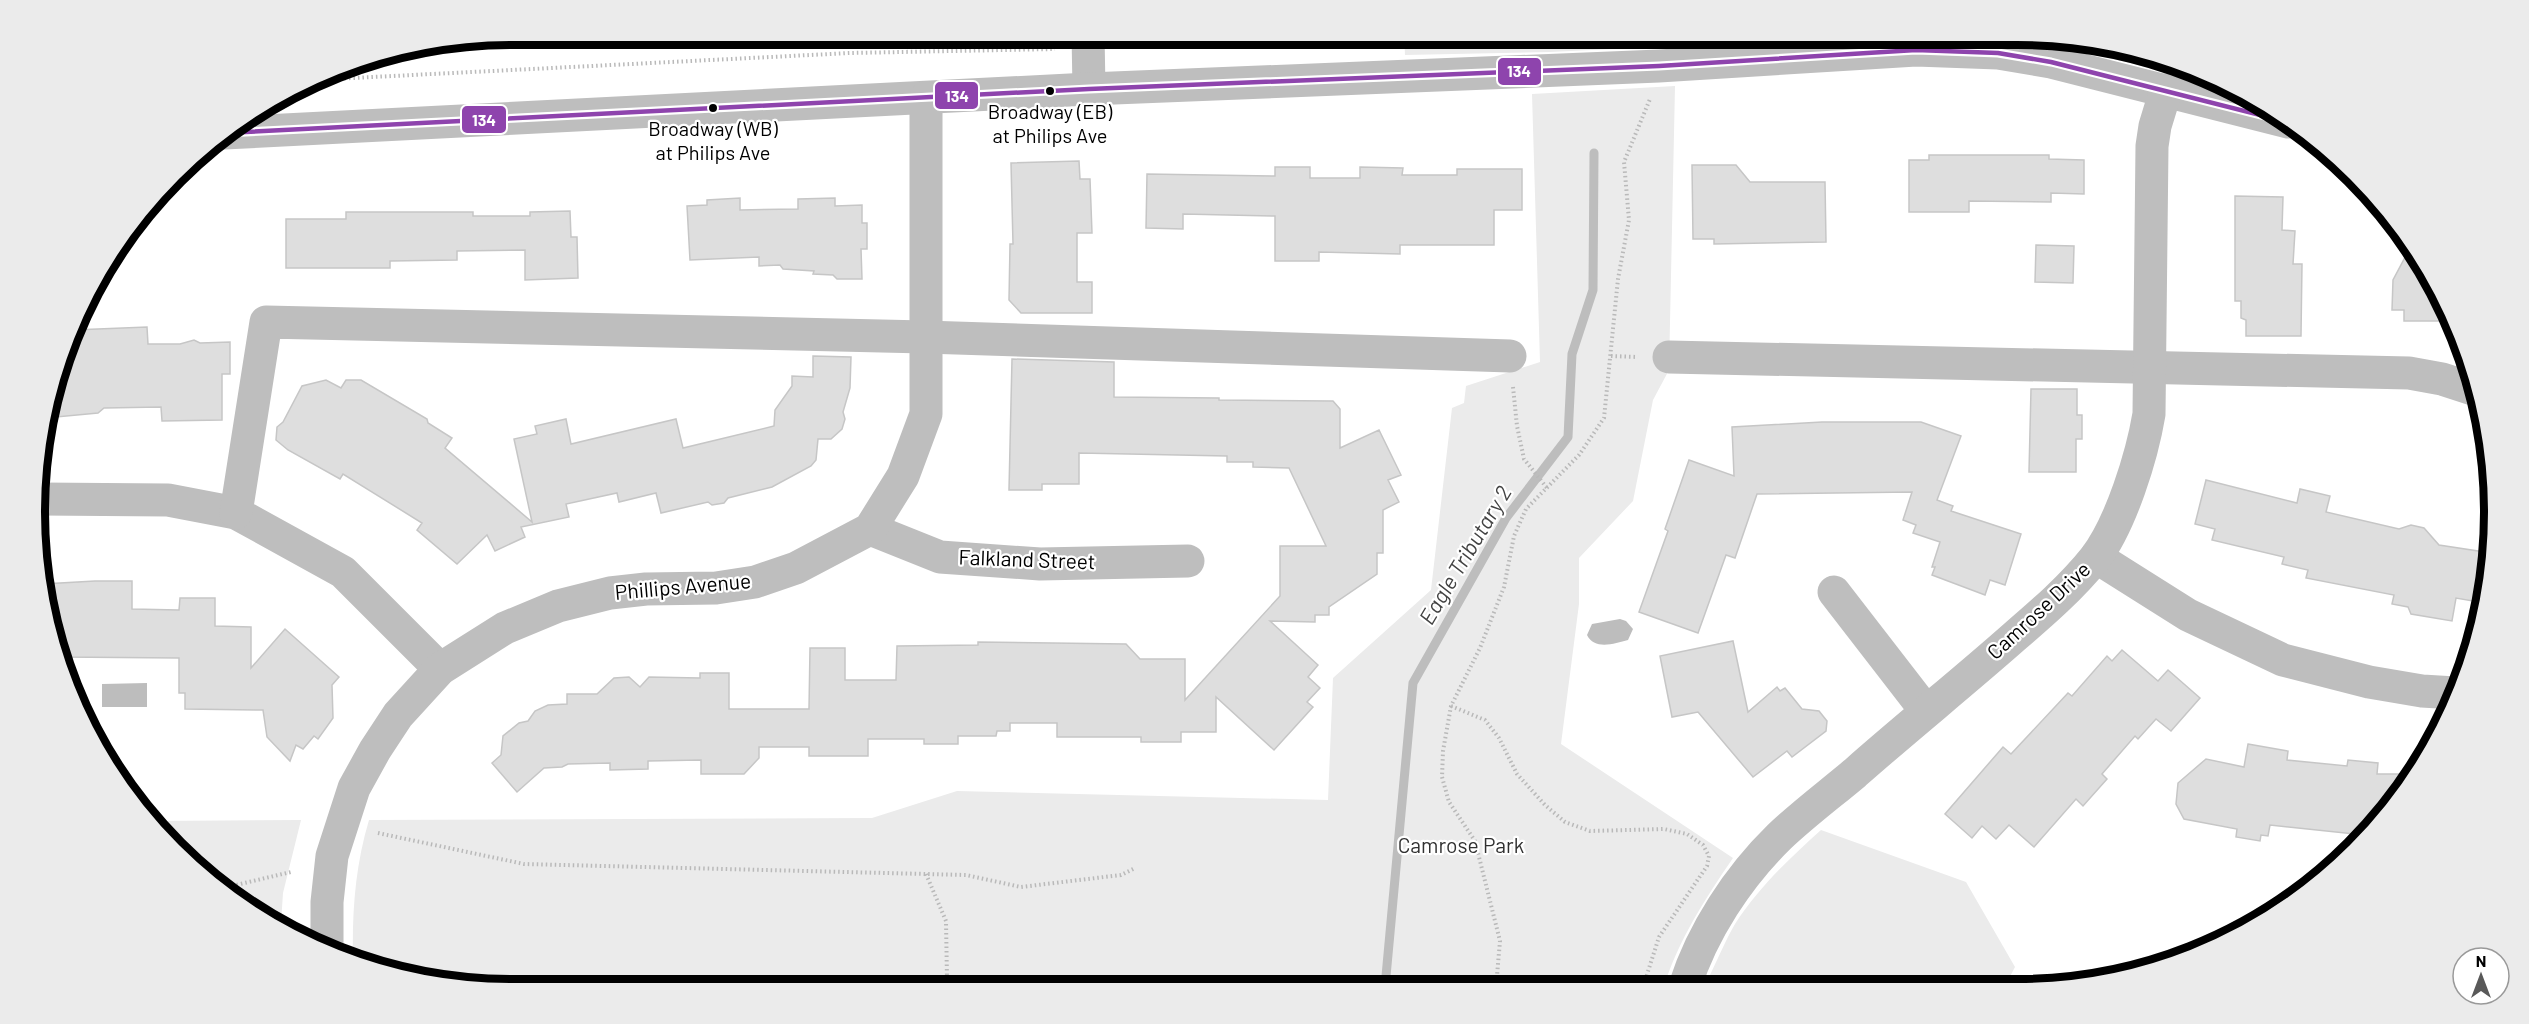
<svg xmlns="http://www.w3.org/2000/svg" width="2529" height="1024" viewBox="0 0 2529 1024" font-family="Barlow,sans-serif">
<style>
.green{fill:#ebebeb}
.water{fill:#bdbdbd}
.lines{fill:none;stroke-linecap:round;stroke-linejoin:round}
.stream{stroke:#bdbdbd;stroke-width:9}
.building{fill:#dedede;stroke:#c6c6c6;stroke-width:1.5}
.path{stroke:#b9b9b9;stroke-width:4;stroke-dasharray:1.5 3;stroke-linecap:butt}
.minor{stroke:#bebebe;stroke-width:33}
.bus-1-casing{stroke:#fff;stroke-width:9}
.bus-1{stroke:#8e44ad;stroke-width:4.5}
.bus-dot{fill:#000;stroke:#fff;stroke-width:2}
.labels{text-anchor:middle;stroke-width:4.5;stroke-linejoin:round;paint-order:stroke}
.bus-label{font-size:20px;fill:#000;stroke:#fff}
.street-label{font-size:21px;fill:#000;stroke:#fff}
.park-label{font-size:21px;fill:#313131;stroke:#fff}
.water-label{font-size:22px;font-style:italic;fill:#424242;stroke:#fff}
.rim{fill:none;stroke:#000;stroke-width:8}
.line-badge{stroke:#fff;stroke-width:2}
.badge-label{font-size:16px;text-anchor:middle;font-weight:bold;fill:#fff}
</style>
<rect width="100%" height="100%" fill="#fff"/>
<g class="green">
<polygon points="565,35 637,34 637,37 565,42"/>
<polygon points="1404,35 1907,35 1550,52 1405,55"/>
<polygon points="1969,35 2017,35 2170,60 2229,86 2049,44"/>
<path d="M1675 86 1669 370 1653 400 1633 501 1579 558V604L1561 744 1733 858C1705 899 1679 939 1664 986L512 989 359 964 353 961C352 912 355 867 369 820L872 818 957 791 1328 800 1333 678 1431 590 1452 408 1464 403 1466 386 1540 362 1532 94Z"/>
<polygon points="301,820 283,893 281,923 221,891 156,821"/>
<path d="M1821 830 1966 882 2015 967 2005 986H1890L1708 979C1717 961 1725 941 1735 924 1759 887 1789 859 1821 830Z"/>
</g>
<g class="water">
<path d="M1620 619 1626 621 1633 629 1628 640C1614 644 1594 650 1587 635L1592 624Z"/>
<polygon points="147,683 147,707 102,707 102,684"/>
</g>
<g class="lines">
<polyline class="stream" points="1385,987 1413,683 1506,518 1568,437 1572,354 1593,290 1594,153"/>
</g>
<g class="building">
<polygon points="1929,155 2049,155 2049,159 2084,160 2084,194 2051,193 2051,202 1969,201 1969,212 1909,212 1909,160 1929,160"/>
<polygon points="1079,161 1080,179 1090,179 1092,233 1077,233 1077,282 1092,282 1092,313 1021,313 1009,300 1010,244 1013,244 1011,163"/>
<polygon points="1692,165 1736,165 1750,182 1825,182 1826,242 1714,244 1714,239 1693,239"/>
<polygon points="1275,167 1310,167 1310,178 1360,178 1360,167 1403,168 1402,175 1457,175 1457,169 1522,169 1522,210 1494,210 1494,245 1400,245 1400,254 1319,252 1319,261 1275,261 1275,216 1183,214 1183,229 1146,228 1147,174 1275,176"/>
<polygon points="2235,196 2283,197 2282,230 2295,231 2293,264 2302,264 2301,336 2246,336 2246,320 2241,318 2241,301 2235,301"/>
<polygon points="740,198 740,210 798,209 798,199 835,198 835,206 862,205 862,223 867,223 867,249 861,249 862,279 837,279 833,275 813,274 814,271 783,269 780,265 759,266 759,257 690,260 687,206 707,205 707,200"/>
<polygon points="570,211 571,237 577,237 578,278 525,280 525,250 457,251 457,260 390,261 390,268 286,268 286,219 346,219 346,212 473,212 473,216 530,216 530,212"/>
<polygon points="2036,245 2074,246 2073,283 2035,282"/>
<polygon points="2411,246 2445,300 2453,321 2404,321 2404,310 2392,310 2393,280"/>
<polygon points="147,327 148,344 180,344 194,340 200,343 230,342 230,374 222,374 222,420 162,421 161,407 104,408 98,413 46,418 60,358 73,330"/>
<polygon points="813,356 851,357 850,388 843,412 845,419 842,429 831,439 818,439 816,460 811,466 772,487 728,498 724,503 712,505 708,502 661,513 656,493 619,502 617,493 566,504 569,517 521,527 525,537 495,551 487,535 457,564 417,530 422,523 343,474 340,479 288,450 276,440 277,427 283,422 302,386 326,380 341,388 346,380 361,380 427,419 428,423 452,438 445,448 532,522 514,439 537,434 535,426 566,419 571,444 676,419 683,448 774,426 775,410 792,386 792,376 813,377"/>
<polygon points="1012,359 1114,362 1114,397 1219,398 1219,400 1333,401 1340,409 1340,448 1379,430 1401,475 1388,480 1399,502 1383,510 1383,553 1377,553 1377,574 1329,607 1329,615 1315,615 1315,622 1270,621 1318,665 1308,677 1320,688 1307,702 1313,707 1274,750 1216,697 1216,732 1181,732 1181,742 1141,742 1141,737 1057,737 1057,723 1010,723 1010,731 997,731 996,736 958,736 958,744 924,744 924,739 868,739 868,756 809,756 809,747 759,747 759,758 744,774 701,774 701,760 648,761 648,769 610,770 610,763 568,764 562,767 544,768 517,792 492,763 501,755 503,736 519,723 528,721 535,711 548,705 567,704 567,694 597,694 614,678 629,677 640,687 649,677 700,678 700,673 729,673 729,709 809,709 810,648 845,648 845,680 896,680 897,646 978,645 978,642 1126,644 1140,659 1185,659 1185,700 1280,596 1280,546 1326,546 1289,468 1253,467 1253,462 1227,462 1227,456 1079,453 1079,484 1042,484 1042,490 1009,490"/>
<polygon points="2031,389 2077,389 2077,415 2082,415 2082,439 2076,439 2076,472 2029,472"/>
<polygon points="1822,422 1921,422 1961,436 1937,500 1953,506 1951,511 2021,534 2005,585 1990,580 1985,595 1932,575 1935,567 1932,567 1940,542 1913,533 1916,525 1903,520 1912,492 1757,494 1735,558 1726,555 1698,633 1639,612 1668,531 1665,529 1689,460 1734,476 1732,427"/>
<polygon points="2206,480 2297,503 2300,489 2330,496 2326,512 2399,529 2411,525 2424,528 2439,545 2491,553 2490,574 2484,603 2456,598 2452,621 2411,614 2408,607 2392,604 2394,595 2306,578 2308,570 2282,564 2284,557 2212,540 2215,529 2195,524"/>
<polygon points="95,581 132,581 132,609 179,610 180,598 215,598 215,626 251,627 251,668 285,629 339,677 332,685 333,718 318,739 314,736 303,749 296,745 290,761 267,737 263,710 185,709 185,693 179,693 179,658 60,657 44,605 43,584"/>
<polygon points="1733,641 1748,712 1777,687 1780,691 1785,688 1802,709 1819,711 1827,721 1826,731 1792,757 1787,751 1753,777 1698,712 1672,717 1660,656"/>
<polygon points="2122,650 2158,681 2168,670 2200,698 2171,731 2156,719 2138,739 2135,736 2102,774 2107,779 2083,806 2076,799 2034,847 2009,825 1996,839 1982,826 1972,838 1945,814 2003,747 2011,754 2068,693 2072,696 2107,656 2112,661"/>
<polygon points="2248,744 2288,751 2287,760 2347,766 2348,760 2378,763 2377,774 2416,774 2364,835 2270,825 2268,836 2261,835 2260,841 2236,837 2237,829 2184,819 2176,804 2178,783 2206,759 2244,767"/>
</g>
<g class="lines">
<g class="path">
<polyline points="1120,46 1284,37 1458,37 1472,39"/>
<polyline points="313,80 850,53 1055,49"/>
<polyline points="1611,356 1638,357"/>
<polyline points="1513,387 1517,426 1524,459 1547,488"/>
<polyline points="1451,706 1485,720 1499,738 1517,774 1545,805 1565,822 1590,831 1664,829 1687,834 1703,845 1709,856 1707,866 1659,937 1643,987"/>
<polyline points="378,833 524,864 966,875 1021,887 1121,875 1135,868"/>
<polyline points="926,874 946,921 947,979"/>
<polyline points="219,889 291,872"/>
<polyline points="1723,977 1992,986"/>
<polyline points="784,978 786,989"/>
<polyline points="586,981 589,989"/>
<polyline points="484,985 502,978 580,980 631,985 671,985 784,978 947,979 1027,988"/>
<polyline points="1496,987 1500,941 1475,841 1449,802 1442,777 1443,751 1451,706 1480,648 1504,587 1514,536 1526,509 1579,455 1604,418 1618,279 1629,220 1624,162 1650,99"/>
<polyline points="820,989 826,979"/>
</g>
<g class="minor">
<polyline points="1088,34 1089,89"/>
<polyline points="224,133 1089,89 1659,66 1916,50 1998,53 2051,62 2288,122"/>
<polyline points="1669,357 2409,373 2442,379 2479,391"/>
<polyline points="40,499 168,500 236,513 343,572 440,669"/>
<polyline points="236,513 266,322 925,337 1510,356"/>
<polyline points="870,529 940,557 1040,564 1188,561"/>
<polyline points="2096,557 2188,615 2283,660 2369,682 2422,691 2455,693"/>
<polyline points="1834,592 1926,711"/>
<polyline points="327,947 327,902 332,856 354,788 375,750 398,715 440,669 505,628 558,606 610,593 646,589 716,588 755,582 796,568 870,529 903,476 926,414 926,98"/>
<path d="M1685 986C1702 932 1738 877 1779 837 1802 815 1830 794 1855 773 1907 727 1962 683 2014 637 2042 613 2072 587 2095 558 2121 524 2142 456 2149 414L2152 146 2155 126 2166 90"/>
</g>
<defs>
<polyline id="bus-1" points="225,133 1089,89 1659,66 1916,50 1998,53 2051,62 2288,122"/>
</defs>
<use href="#bus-1" class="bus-1-casing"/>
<use href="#bus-1" class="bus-1"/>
</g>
<g class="bus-dot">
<circle cx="1050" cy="91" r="5"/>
<circle cx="713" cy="108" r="5"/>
</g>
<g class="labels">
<g class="bus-label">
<text x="1050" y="119">Broadway (EB)<tspan x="1050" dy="24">at Philips Ave</tspan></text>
<text x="713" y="136">Broadway (WB)<tspan x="713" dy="24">at Philips Ave</tspan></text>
</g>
<g class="street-label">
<text transform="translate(1027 560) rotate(2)" y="7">Falkland Street</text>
<text transform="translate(683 587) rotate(-5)" y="7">Phillips Avenue</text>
<text transform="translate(2039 611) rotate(-43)" y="7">Camrose Drive</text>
</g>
<g class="park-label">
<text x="1461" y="853">Camrose Park</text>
</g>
<g class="water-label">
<text transform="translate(1465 555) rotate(-59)" y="8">Eagle Tributary 2</text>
</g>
</g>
<path d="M0 0H2529V1024H0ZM512 45H2017A467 467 0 0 1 2484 512V512A467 467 0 0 1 2017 979H512A467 467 0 0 1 45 512V512A467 467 0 0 1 512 45Z" fill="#ebebeb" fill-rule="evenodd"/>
<path class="rim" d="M512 45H2017A467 467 0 0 1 2484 512V512A467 467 0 0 1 2017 979H512A467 467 0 0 1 45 512V512A467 467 0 0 1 512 45Z"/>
<g class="line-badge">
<rect x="1497" y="57" width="45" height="29" rx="6" fill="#8e44ad"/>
<rect x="934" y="81" width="45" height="29" rx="6" fill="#8e44ad"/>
<rect x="461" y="105" width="46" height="29" rx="6" fill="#8e44ad"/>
</g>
<g class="badge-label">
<text x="1519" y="77">134</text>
<text x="957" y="102">134</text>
<text x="484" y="126">134</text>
</g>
<g transform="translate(2481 976)"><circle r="28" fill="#ffffff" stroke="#999999" stroke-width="1.5"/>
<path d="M0-4.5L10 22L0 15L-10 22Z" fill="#595959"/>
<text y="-9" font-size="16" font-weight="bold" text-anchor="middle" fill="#000000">N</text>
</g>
</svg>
